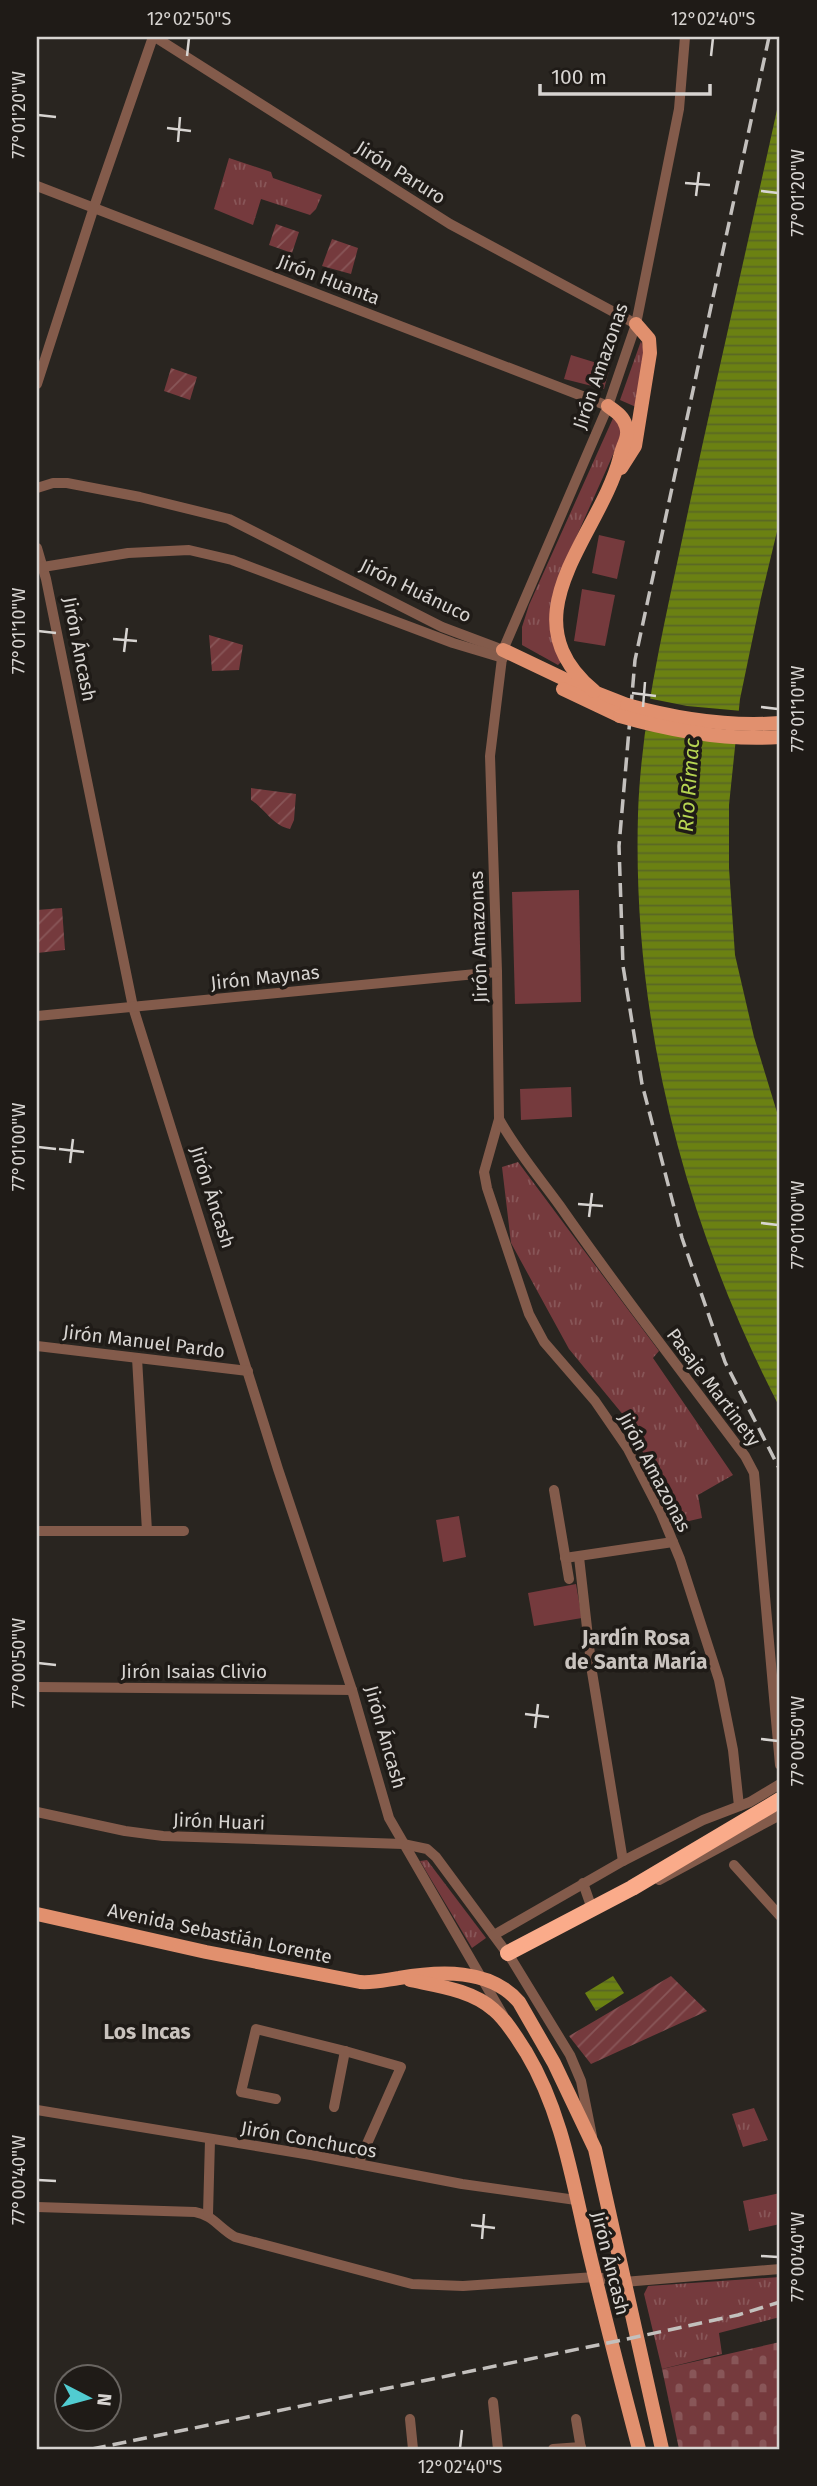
<svg xmlns="http://www.w3.org/2000/svg" width="817" height="2486" viewBox="0 0 817 2486" font-family="'Fira Sans',sans-serif">
<style>
.grass{fill:url(#grass-tufts)}
.cemetery{fill:url(#cemetery-stones)}
.garden{fill:url(#garden-furrows)}
.pitch{fill:#753a3d}
.water{fill:url(#water-rules)}
.pier{fill:#292520}
.lines{fill:none;stroke-linecap:round;stroke-linejoin:round}
.minor{stroke:#835b4b;stroke-width:10}
.major{stroke:#e1906e;stroke-width:14}
.highway{stroke:#faab8a;stroke-width:16}
.rail{stroke:#c3c0bd;stroke-width:3.5;stroke-dasharray:14 7;stroke-linecap:butt}
.major-bridge{stroke:#e1906e;stroke-width:14}
.ticks{fill:none;stroke:#d7d4d1;stroke-width:2.5}
.labels{text-anchor:middle;stroke-width:7;stroke-linejoin:round;paint-order:stroke}
.street-label{font-size:19px;fill:#d7d4d1;stroke:#1f1b17}
.water-label{font-size:21px;font-style:italic;fill:#b6d552;stroke:#1f1b17}
.neighbourhood-label{font-size:21px;font-weight:bold;fill:#c9c3be;stroke:#1f1b17}
.neatline{fill:none;stroke:#d7d4d1;stroke-width:2.5}
.ticks-label{font-size:18px;text-anchor:middle;fill:#d7d4d1}
</style>
<defs>
<pattern id="grass-tufts" width="24" height="20" patternUnits="userSpaceOnUse" patternTransform="scale(1.75)"><rect width="24" height="20" fill="#753a3d"/><path d="M3 7l-1-3M5 7V3M7 7l1-3M15 17l-1-3M17 17v-4M19 17l1-3" fill="none" stroke="#885658"/></pattern>
<pattern id="cemetery-stones" width="16" height="16" patternUnits="userSpaceOnUse" patternTransform="scale(1.75)"><rect width="16" height="16" fill="#753a3d"/><path d="M2 7V4a2 2 0 0 1 4 0v3zM10 15v-3a2 2 0 0 1 4 0v3z" fill="#885658"/></pattern>
<pattern id="garden-furrows" width="10" height="10" patternUnits="userSpaceOnUse" patternTransform="scale(1.75)"><rect width="10" height="10" fill="#753a3d"/><path d="M-1 1l2-2M0 10L10 0M9 11l2-2" fill="none" stroke="#885658"/></pattern>
<pattern id="water-rules" width="6" height="5" patternUnits="userSpaceOnUse" patternTransform="scale(1.75)"><rect width="6" height="5" fill="#6b8112"/><path d="M0 2.5h6" fill="none" stroke="#5a6724"/></pattern>
</defs>
<rect width="100%" height="100%" fill="#292520"/>
<g class="grass">
<polygon points="229,158 271,172 273,178 322,195 316,209 310,215 261,199 253,225 214,209"/>
<polygon points="641,341 644,350 636,407 620,400"/>
<polygon points="614,416 621,426 620,439 566,560 552,597 551,619 562,661 558,665 522,645 522,627 529,605"/>
<polygon points="518,1162 659,1351 653,1358 733,1475 698,1495 702,1518 676,1524 629,1422 569,1349 511,1243 502,1167"/>
<polygon points="427,1860 486,1938 472,1948 420,1861"/>
<polygon points="754,2108 768,2140 743,2147 732,2114"/>
<polygon points="780,2193 780,2224 749,2231 743,2201"/>
<polygon points="780,2277 780,2317 719,2333 722,2354 662,2369 644,2294 648,2286"/>
</g>
<polygon class="cemetery" points="780,2342 780,2449 679,2449 662,2369"/>
<g class="garden">
<polygon points="276,224 299,232 292,253 269,245"/>
<polygon points="332,239 358,248 351,274 322,266"/>
<polygon points="171,368 197,377 190,400 164,391"/>
<polygon points="209,635 243,645 239,670 212,671"/>
<path d="M251 788 296 794 294 820 290 829C273 826 265 809 251 800Z"/>
<polygon points="62,908 65,950 37,953 37,910"/>
<polygon points="671,1976 707,2011 591,2064 569,2036"/>
</g>
<g class="pitch">
<polygon points="571,355 610,367 604,389 564,379"/>
<polygon points="599,535 625,541 617,579 592,573"/>
<polygon points="582,589 615,595 605,646 574,641"/>
<polygon points="579,890 581,1002 515,1004 512,892"/>
<polygon points="571,1087 572,1117 521,1120 520,1089"/>
<polygon points="459,1516 466,1557 443,1562 436,1520"/>
<polygon points="576,1584 582,1618 534,1626 528,1593"/>
</g>
<g class="water">
<path d="M780 96V519L761 598 740 699 729 805V868L735 955 754 1037 780 1122V1408C685 1225 632 1021 638 814 641 722 663 630 682 540 713 392 748 244 780 96Z"/>
<polygon points="613,1976 624,1993 596,2011 585,1993"/>
</g>
<polygon class="pier" points="647,698 687,706 742,711 739,743 643,727"/>
<g class="lines">
<g class="minor">
<polyline points="155,37 450,224 636,324"/>
<polyline points="685,37 679,109 636,324 608,406 503,650 490,756 497,972 499,1119 484,1172 487,1188 529,1314 544,1342 595,1401 628,1449 661,1513 680,1559 719,1680 733,1750 739,1806"/>
<polyline points="37,186 608,406"/>
<polyline points="37,384 94,207 153,37"/>
<polyline points="37,488 53,483 67,483 140,497 229,519 442,627 503,650"/>
<polyline points="37,548 46,579 133,1007 278,1469 352,1690 389,1818 503,2015"/>
<polyline points="37,568 128,553 189,550 232,560 453,643 503,658"/>
<polyline points="37,1016 497,972"/>
<path d="M499 1119C516 1150 539 1177 560 1206 619 1291 683 1373 745 1456L754 1473 780 1765"/>
<polyline points="37,1346 248,1371"/>
<polyline points="137,1358 147,1531"/>
<polyline points="554,1490 569,1579"/>
<polyline points="37,1531 184,1531"/>
<polyline points="579,1557 592,1672 623,1861"/>
<polyline points="565,1558 673,1542"/>
<polyline points="37,1687 352,1690"/>
<polyline points="37,1812 125,1831 163,1836 403,1844 427,1849 436,1857 512,1960 570,2055 581,2081 592,2136"/>
<polyline points="734,1865 780,1916"/>
<polyline points="659,1880 780,1815"/>
<polyline points="583,1883 590,1903 587,1914"/>
<polyline points="494,1935 623,1861 703,1820 750,1802 780,1784"/>
<polyline points="276,2099 241,2092 256,2029 345,2051 401,2067 358,2164"/>
<polyline points="334,2107 345,2051"/>
<polyline points="37,2110 311,2155 462,2184 576,2200"/>
<path d="M37 2207 195 2212C213 2215 219 2228 235 2237L412 2284 463 2286 595 2277 624 2282 780 2269"/>
<polyline points="208,2214 210,2140"/>
<polyline points="493,2402 498,2449"/>
<polyline points="410,2419 413,2449"/>
<polyline points="576,2419 581,2449"/>
<polyline points="553,2449 581,2447"/>
</g>
<g class="major">
<polyline points="621,468 635,446 650,353 649,339 636,324"/>
<polyline points="503,650 581,687 627,705"/>
<polyline points="563,689 620,716"/>
<path d="M594 691C504 616 600 536 620 457 622 446 630 437 626 426 623 416 616 412 608 406"/>
<path d="M37 1914 206 1952 360 1982C374 1983 385 1980 399 1978 439 1971 490 1968 519 2002L554 2063 595 2149 662 2449"/>
<path d="M410 1980C438 1986 472 1990 494 2010 508 2022 516 2037 526 2052 565 2117 574 2192 592 2264 607 2326 623 2388 639 2449"/>
</g>
<polyline class="highway" points="508,1953 632,1888 780,1800"/>
<g class="rail">
<polyline points="769,37 635,660 619,846 623,966 642,1084 682,1238 725,1362 780,1470"/>
<polyline points="92,2449 627,2339 738,2315 780,2302"/>
</g>
<g class="major-bridge">
<path d="M627 705C677 719 728 727 780 723"/>
<path d="M620 716C672 731 726 741 780 737"/>
</g>
</g>
<path class="ticks" d="M187 56 189 38M711 56 713 38M38 115 56 117M167 128 191 131M178 142 180 117M685 183 710 185M761 191 778 193M696 196 699 172M38 631 56 633M113 639 137 641M124 652 127 628M632 693 656 696M643 707 645 682M761 707 778 709M38 1147 56 1149M59 1149 84 1152M70 1163 73 1139M578 1204 603 1206M589 1217 592 1193M761 1223 778 1225M38 1663 56 1665M525 1714 549 1717M535 1728 538 1704M761 1739 778 1741M38 2180 56 2181M471 2225 495 2228M482 2239 484 2214M761 2256 778 2257M460 2448 462 2430"/>
<g class="labels">
<g class="street-label">
<text transform="translate(401 172) rotate(32)" y="7">Jirón Paruro</text>
<text transform="translate(329 279) rotate(21)" y="7">Jirón Huanta</text>
<text transform="translate(600 366) rotate(-71)" y="7">Jirón Amazonas</text>
<text transform="translate(416 590) rotate(26)" y="7">Jirón Huánuco</text>
<text transform="translate(80 649) rotate(79)" y="7">Jirón Áncash</text>
<text transform="translate(478 937) rotate(-92)" y="7">Jirón Amazonas</text>
<text transform="translate(265 977) rotate(-6)" y="7">Jirón Maynas</text>
<text transform="translate(213 1197) rotate(72)" y="7">Jirón Áncash</text>
<text transform="translate(144 1341) rotate(7)" y="7">Jirón Manuel Pardo</text>
<text transform="translate(714 1387) rotate(53)" y="7">Pasaje Martinety</text>
<text transform="translate(655 1472) rotate(62)" y="7">Jirón Amazonas</text>
<text x="194" y="1678">Jirón Isaias Clivio</text>
<text transform="translate(386 1737) rotate(74)" y="7">Jirón Áncash</text>
<text transform="translate(219 1821) rotate(2)" y="7">Jirón Huari</text>
<text transform="translate(220 1933) rotate(12)" y="7">Avenida Sebastián Lorente</text>
<text transform="translate(309 2139) rotate(10)" y="7">Jirón Conchucos</text>
<text transform="translate(611 2263) rotate(76)" y="7">Jirón Áncash</text>
</g>
<g class="water-label">
<text transform="translate(689 785) rotate(-86)" y="7">Río Rímac</text>
</g>
<g class="neighbourhood-label">
<text x="636" y="1645">Jardín Rosa<tspan x="636" dy="24">de Santa María</tspan></text>
<text x="147" y="2039">Los Incas</text>
</g>
</g>
<rect width="817" height="2486" fill="none" stroke="#1f1b17" stroke-width="77"/>
<g transform="translate(88 2398) rotate(96)"><circle r="33" fill="#1f1b17" stroke="#696561" stroke-width="2"/>
<path d="M0-5L12 26L0 18L-12 26Z" fill="#51ccd1"/>
<text y="-10" font-size="19" font-weight="bold" text-anchor="middle" fill="#d7d4d1">N</text>
</g>
<path d="M540 84v10h170v-10" fill="none" stroke="#d7d4d1" stroke-width="3.5"/>
<text x="551" y="84" font-size="21" fill="#d7d4d1" stroke="#1f1b17" stroke-width="5" paint-order="stroke">100 m</text>
<rect x="38" y="38" width="740" height="2410" class="neatline"/>
<g class="ticks-label">
<text x="189" y="25">12°02'50"S</text>
<text x="713" y="25">12°02'40"S</text>
<text transform="translate(19 115) rotate(-90)" y="6">77°01'20"W</text>
<text transform="translate(798 193) rotate(-90)" y="6">77°01'20"W</text>
<text transform="translate(19 631) rotate(-90)" y="6">77°01'10"W</text>
<text transform="translate(798 709) rotate(-90)" y="6">77°01'10"W</text>
<text transform="translate(19 1147) rotate(-90)" y="6">77°01'00"W</text>
<text transform="translate(798 1225) rotate(-90)" y="6">77°01'00"W</text>
<text transform="translate(19 1663) rotate(-90)" y="6">77°00'50"W</text>
<text transform="translate(798 1741) rotate(-90)" y="6">77°00'50"W</text>
<text transform="translate(19 2180) rotate(-90)" y="6">77°00'40"W</text>
<text transform="translate(798 2257) rotate(-90)" y="6">77°00'40"W</text>
<text x="460" y="2473">12°02'40"S</text>
</g>
</svg>
